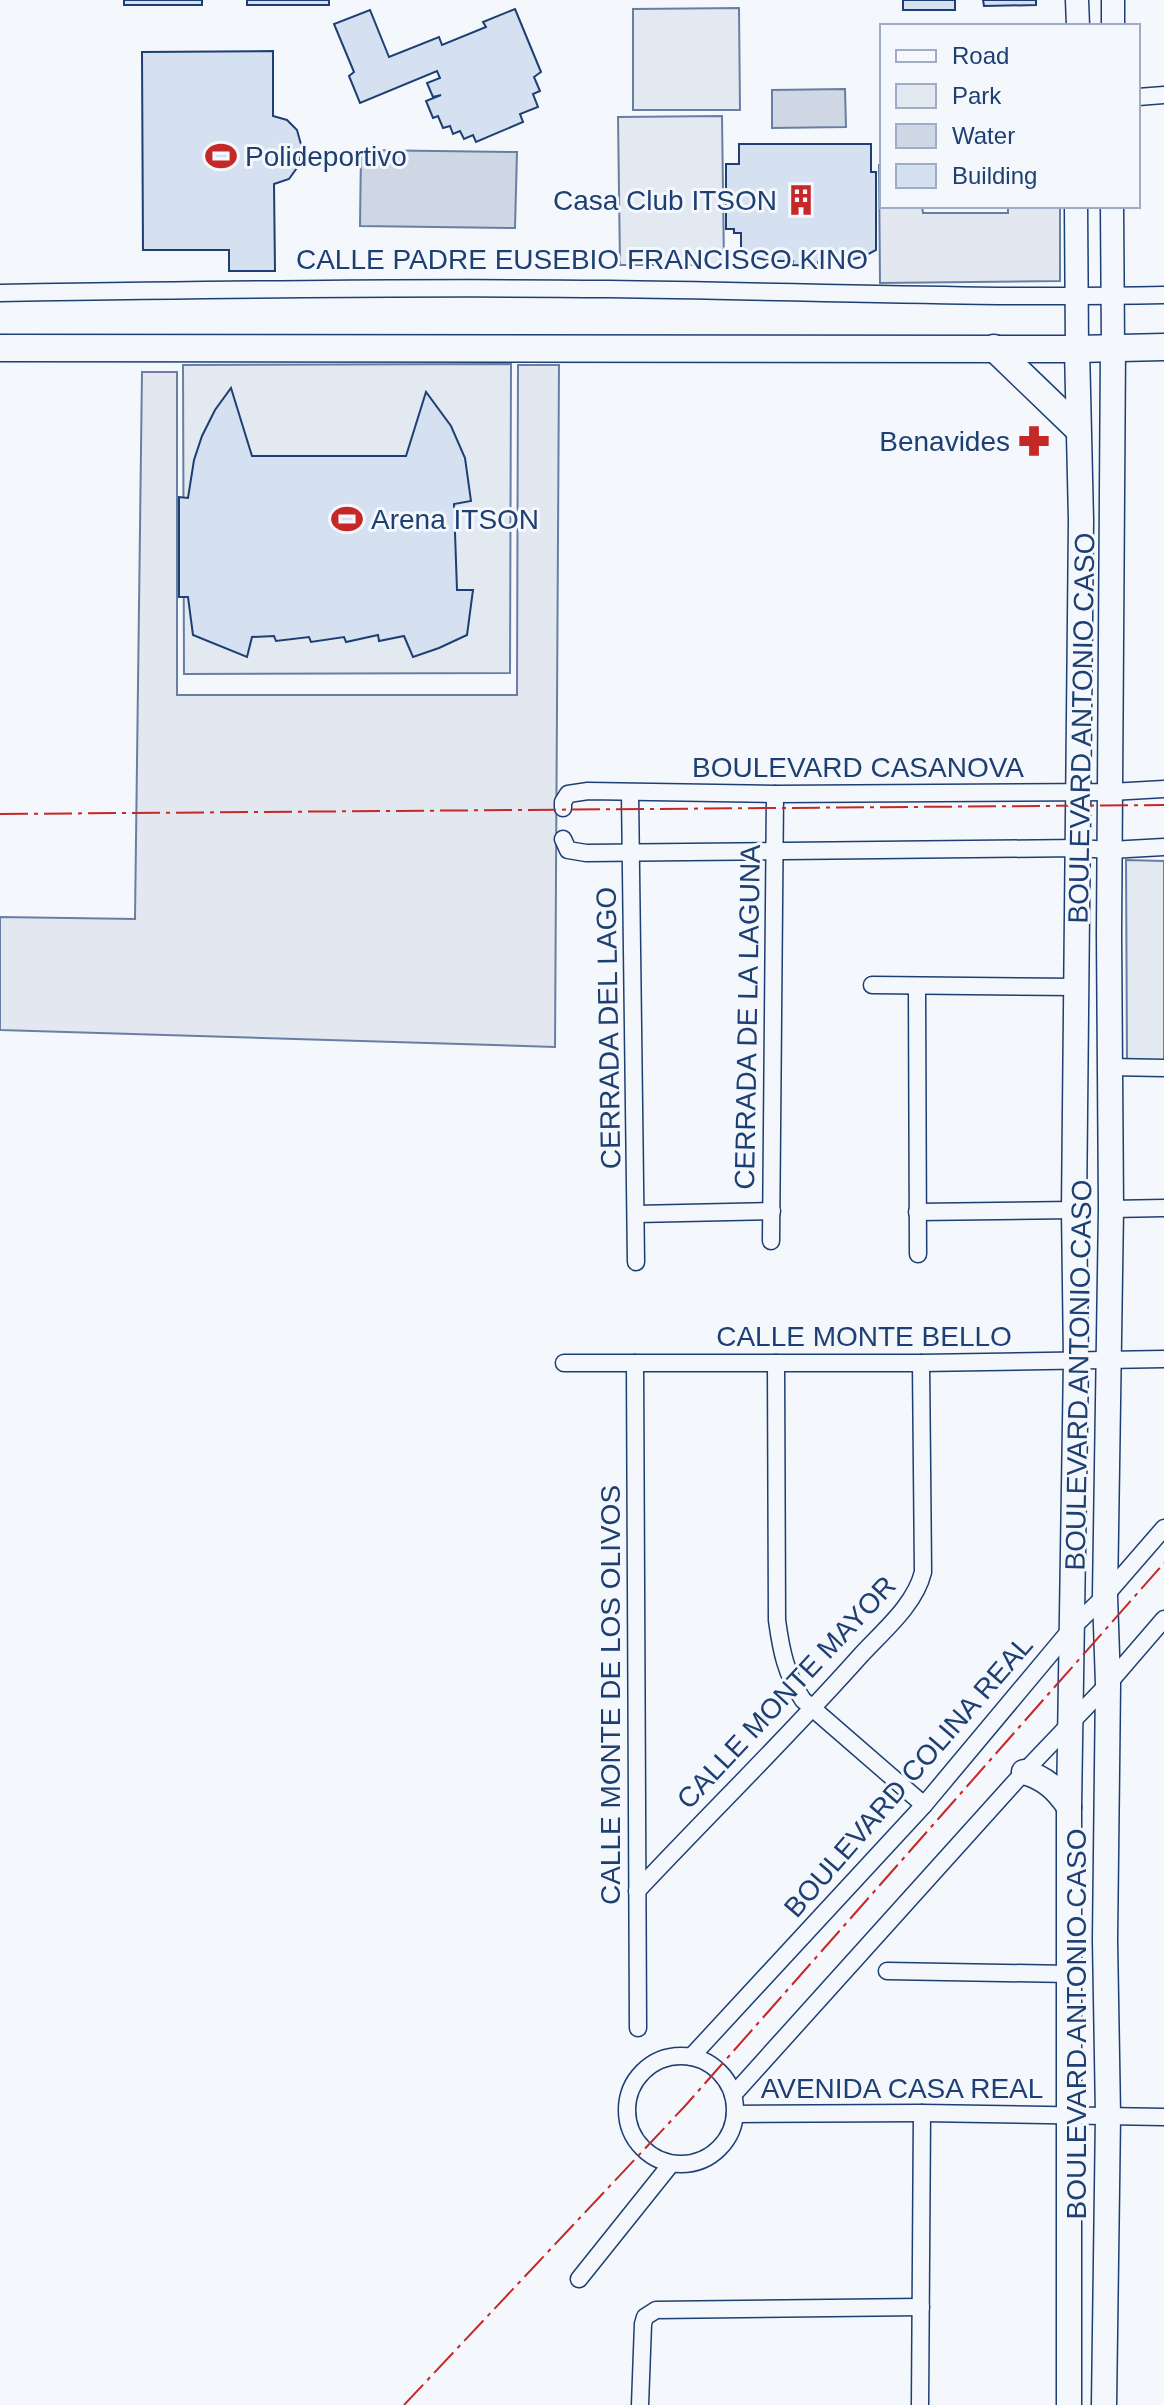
<svg xmlns="http://www.w3.org/2000/svg" width="1164" height="2405" viewBox="0 0 1164 2405" font-family="Helvetica,sans-serif">
<style>
.green{fill:#e3e9f0;stroke:#687fa3;stroke-width:2}
.parking{fill:#e3e8f0;stroke:#687fa3;stroke-width:2}
.water{fill:#cfd7e4;stroke:#687fa3;stroke-width:2}
.building{fill:#d5e0f0;stroke:#1d3f73;stroke-width:2}
.lines{fill:none;stroke-linecap:round;stroke-linejoin:round}
.minor-casing{stroke:#1d3f73;stroke-width:19}
.tertiary-casing{stroke:#1d3f73;stroke-width:25}
.secondary-casing{stroke:#1d3f73;stroke-width:27}
.primary-casing{stroke:#1d3f73;stroke-width:29}
.minor{stroke:#f4f7fb;stroke-width:16}
.tertiary{stroke:#f4f7fb;stroke-width:22}
.secondary{stroke:#f4f7fb;stroke-width:24}
.primary{stroke:#f4f7fb;stroke-width:26}
.power{stroke:#c62828;stroke-width:2;stroke-dasharray:28 6 4 6;stroke-linecap:butt}
.labels{text-anchor:middle;stroke-width:6;stroke-linejoin:round;paint-order:stroke}
.poi-label{font-size:28px;fill:#1d3f73;stroke:#f4f7fb;text-anchor:start}
.street-label{font-size:28px;fill:#1d3f73;stroke:#f4f7fb}
</style>
<rect width="100%" height="100%" fill="#f4f7fb"/>
<g class="green">
<polygon points="739,8 740,110 633,110 633,9"/>
<polygon points="722,116 724,265 620,265 618,117"/>
<polygon points="511,364 510,673 184,674 183,365"/>
<polygon points="1126,860 1164,861 1164,1060 1127,1062"/>
</g>
<g class="parking">
<polygon points="879,165 882,165 882,206 922,206 923,213 1008,213 1008,206 1060,206 1060,281 880,283"/>
<polygon points="518,365 559,365 555,1047 0,1030 0,917 135,919 142,372 177,372 177,695 517,695"/>
</g>
<g class="water">
<polygon points="845,89 846,127 772,128 772,90"/>
<polygon points="361,150 517,152 515,228 360,226"/>
</g>
<g class="building">
<rect x="124" y="0" width="78" height="5"/>
<rect x="247" y="0" width="82" height="5"/>
<rect x="903" y="0" width="52" height="10"/>
<polygon points="983,0 1036,0 1036,5 984,6"/>
<polygon points="515,9 541,72 534,77 540,91 533,94 538,107 520,114 523,122 476,142 473,135 464,139 460,131 453,134 450,126 443,128 438,116 433,118 426,101 441,95 433,97 427,83 440,78 437,71 360,103 349,76 354,72 334,24 370,10 389,57 439,37 442,45 486,27 483,22"/>
<polygon points="273,51 273,116 287,120 297,130 302,148 299,165 289,179 274,184 275,271 229,271 229,250 143,250 142,52"/>
<polygon points="739,144 871,144 871,172 876,172 876,250 865,256 839,263 818,262 818,266 792,265 793,261 771,261 741,255 741,233 734,233 734,229 726,229 726,164 739,164"/>
<polygon points="231,388 252,456 406,456 426,392 451,426 465,458 471,501 454,504 457,590 473,590 467,635 439,648 413,657 404,636 379,641 378,635 346,642 344,637 311,642 309,637 276,641 274,636 252,637 247,657 193,635 188,597 179,597 179,497 188,498 194,460 202,436 215,410"/>
</g>
<g class="lines">
<defs>
<g id="minor">
<polyline points="1138,97 1164,95"/>
<path d="M0 293C203 290 406 287 609 289 794 291 979 299 1164 295"/>
<polyline points="630,793 636,1262"/>
<polyline points="563,808 563,802 568,794 588,791 775,794 1111,792 1164,789"/>
<polyline points="563,839 568,850 586,853 1079,848 1110,850 1164,847"/>
<polyline points="872,985 1078,987"/>
<polyline points="917,986 918,1254"/>
<polyline points="1109,1067 1164,1068"/>
<polyline points="1111,1209 1164,1208"/>
<polyline points="917,1212 1074,1210"/>
<polyline points="636,1214 772,1211"/>
<polyline points="771,1241 775,794"/>
<polyline points="564,1363 921,1363 1164,1359"/>
<polyline points="635,1363 638,2028"/>
<path d="M776 1363 777 1620C781 1650 786 1675 803 1700L924 1805"/>
<path d="M637 1891C711 1812 789 1736 861 1655 883 1631 915 1605 923 1572L921 1363"/>
<polyline points="887,1971 1070,1974"/>
<circle cx="681" cy="2110" r="54"/>
<polyline points="691,2057 924,1805 1072,1628 1105,1596 1164,1528"/>
<polyline points="733,2095 1024,1772 1108,1684 1164,1619"/>
<polyline points="735,2114 922,2113 1164,2117"/>
<polyline points="579,2279 671,2164"/>
<polyline points="640,2405 643,2324 645,2317 656,2310 921,2307"/>
<polyline points="920,2405 922,2113"/>
</g>
<g id="tertiary">
<polyline points="1077,0 1078,26"/>
<polyline points="1113,0 1113,26"/>
<polyline points="1076,206 1077,349"/>
<polyline points="1112,206 1113,347"/>
</g>
<g id="secondary">
<path d="M1024 1772C1045 1778 1057 1789 1069 1807"/>
<polyline points="1069,2405 1069,1807 1076,1360 1074,1210 1081,520 1077,349"/>
<polyline points="1104,2405 1108,2115 1105,1940 1108,1684 1105,1596 1111,1209 1109,934 1113,347"/>
</g>
<g id="primary">
<polyline points="0,348 1077,349 1164,347"/>
<polyline points="994,348 1077,428"/>
</g>
</defs>
<use href="#minor" class="minor-casing"/>
<use href="#tertiary" class="tertiary-casing"/>
<use href="#secondary" class="secondary-casing"/>
<use href="#primary" class="primary-casing"/>
<use href="#minor" class="minor"/>
<use href="#tertiary" class="tertiary"/>
<use href="#secondary" class="secondary"/>
<use href="#primary" class="primary"/>
<g class="power">
<polyline points="0,814 1164,805"/>
<polyline points="404,2405 685,2106 1164,1563"/>
</g>
</g>
<defs>
<symbol id="stadium-bare" viewBox="-9 -9 18 18"><path d="M0-5a6.5 5 0 1 0 0 10a6.5 5 0 1 0 0-10ZM-3.5-1.8h7v3.6h-7Z" fill="#c62828" stroke="#f4f7fb" stroke-width="2.5" paint-order="stroke"/></symbol>
<symbol id="building-bare" viewBox="-9 -9 18 18"><path d="M-4-6H4V6H1V3H-1V6H-4ZM-2.5-4.3h1.7v1.8h-1.7ZM.8-4.3h1.7v1.8H.8ZM-2.5-1h1.7V.8h-1.7ZM.8-1h1.7V.8H.8Z" fill="#c62828" stroke="#f4f7fb" stroke-width="2.5" paint-order="stroke"/></symbol>
<symbol id="pharmacy-bare" viewBox="-9 -9 18 18"><path d="M-2-6h4v4h4v4h-4v4h-4v-4h-4v-4h4Z" fill="#c62828" stroke="#f4f7fb" stroke-width="2.5" paint-order="stroke"/></symbol>
</defs>
<g fill-rule="evenodd">
<use href="#stadium-bare" x="199" y="134" width="44" height="44"/>
<use href="#building-bare" x="779" y="178" width="44" height="44"/>
<use href="#pharmacy-bare" x="1012" y="419" width="44" height="44"/>
<use href="#stadium-bare" x="325" y="497" width="44" height="44"/>
</g>
<g class="labels">
<g class="poi-label">
<text x="245" y="166">Polideportivo</text>
<text x="777" y="210" text-anchor="end">Casa Club ITSON</text>
<text x="1010" y="451" text-anchor="end">Benavides</text>
<text x="371" y="529">Arena ITSON</text>
</g>
<g class="street-label">
<text x="582" y="269">CALLE PADRE EUSEBIO FRANCISCO KINO</text>
<text transform="translate(1081 728) rotate(-89)" y="10">BOULEVARD ANTONIO CASO</text>
<text x="858" y="777">BOULEVARD CASANOVA</text>
<text transform="translate(747 1017) rotate(-89)" y="10">CERRADA DE LA LAGUNA</text>
<text transform="translate(608 1028) rotate(-91)" y="10">CERRADA DEL LAGO</text>
<text x="864" y="1346">CALLE MONTE BELLO</text>
<text transform="translate(1078 1375) rotate(-89)" y="10">BOULEVARD ANTONIO CASO</text>
<text transform="translate(786 1692) rotate(-47)" y="10">CALLE MONTE MAYOR</text>
<text transform="translate(610 1695) rotate(-90)" y="10">CALLE MONTE DE LOS OLIVOS</text>
<text transform="translate(908 1776) rotate(-49)" y="10">BOULEVARD COLINA REAL</text>
<text transform="translate(1076 2024) rotate(-90)" y="10">BOULEVARD ANTONIO CASO</text>
<text x="902" y="2098">AVENIDA CASA REAL</text>
</g>
</g>
<rect x="880" y="24" width="260" height="184" fill="#f4f7fb" stroke="#9eadc5" stroke-width="2"/>
<rect x="896" y="50" width="40" height="12" fill="#f4f7fb" stroke="#9eadc5" stroke-width="2"/>
<text x="952" y="64" font-size="24" fill="#1d3f73">Road</text>
<rect x="896" y="84" width="40" height="24" fill="#e3e9f0" stroke="#9eadc5" stroke-width="2"/>
<text x="952" y="104" font-size="24" fill="#1d3f73">Park</text>
<rect x="896" y="124" width="40" height="24" fill="#cfd7e4" stroke="#9eadc5" stroke-width="2"/>
<text x="952" y="144" font-size="24" fill="#1d3f73">Water</text>
<rect x="896" y="164" width="40" height="24" fill="#d5e0f0" stroke="#9eadc5" stroke-width="2"/>
<text x="952" y="184" font-size="24" fill="#1d3f73">Building</text>
</svg>
